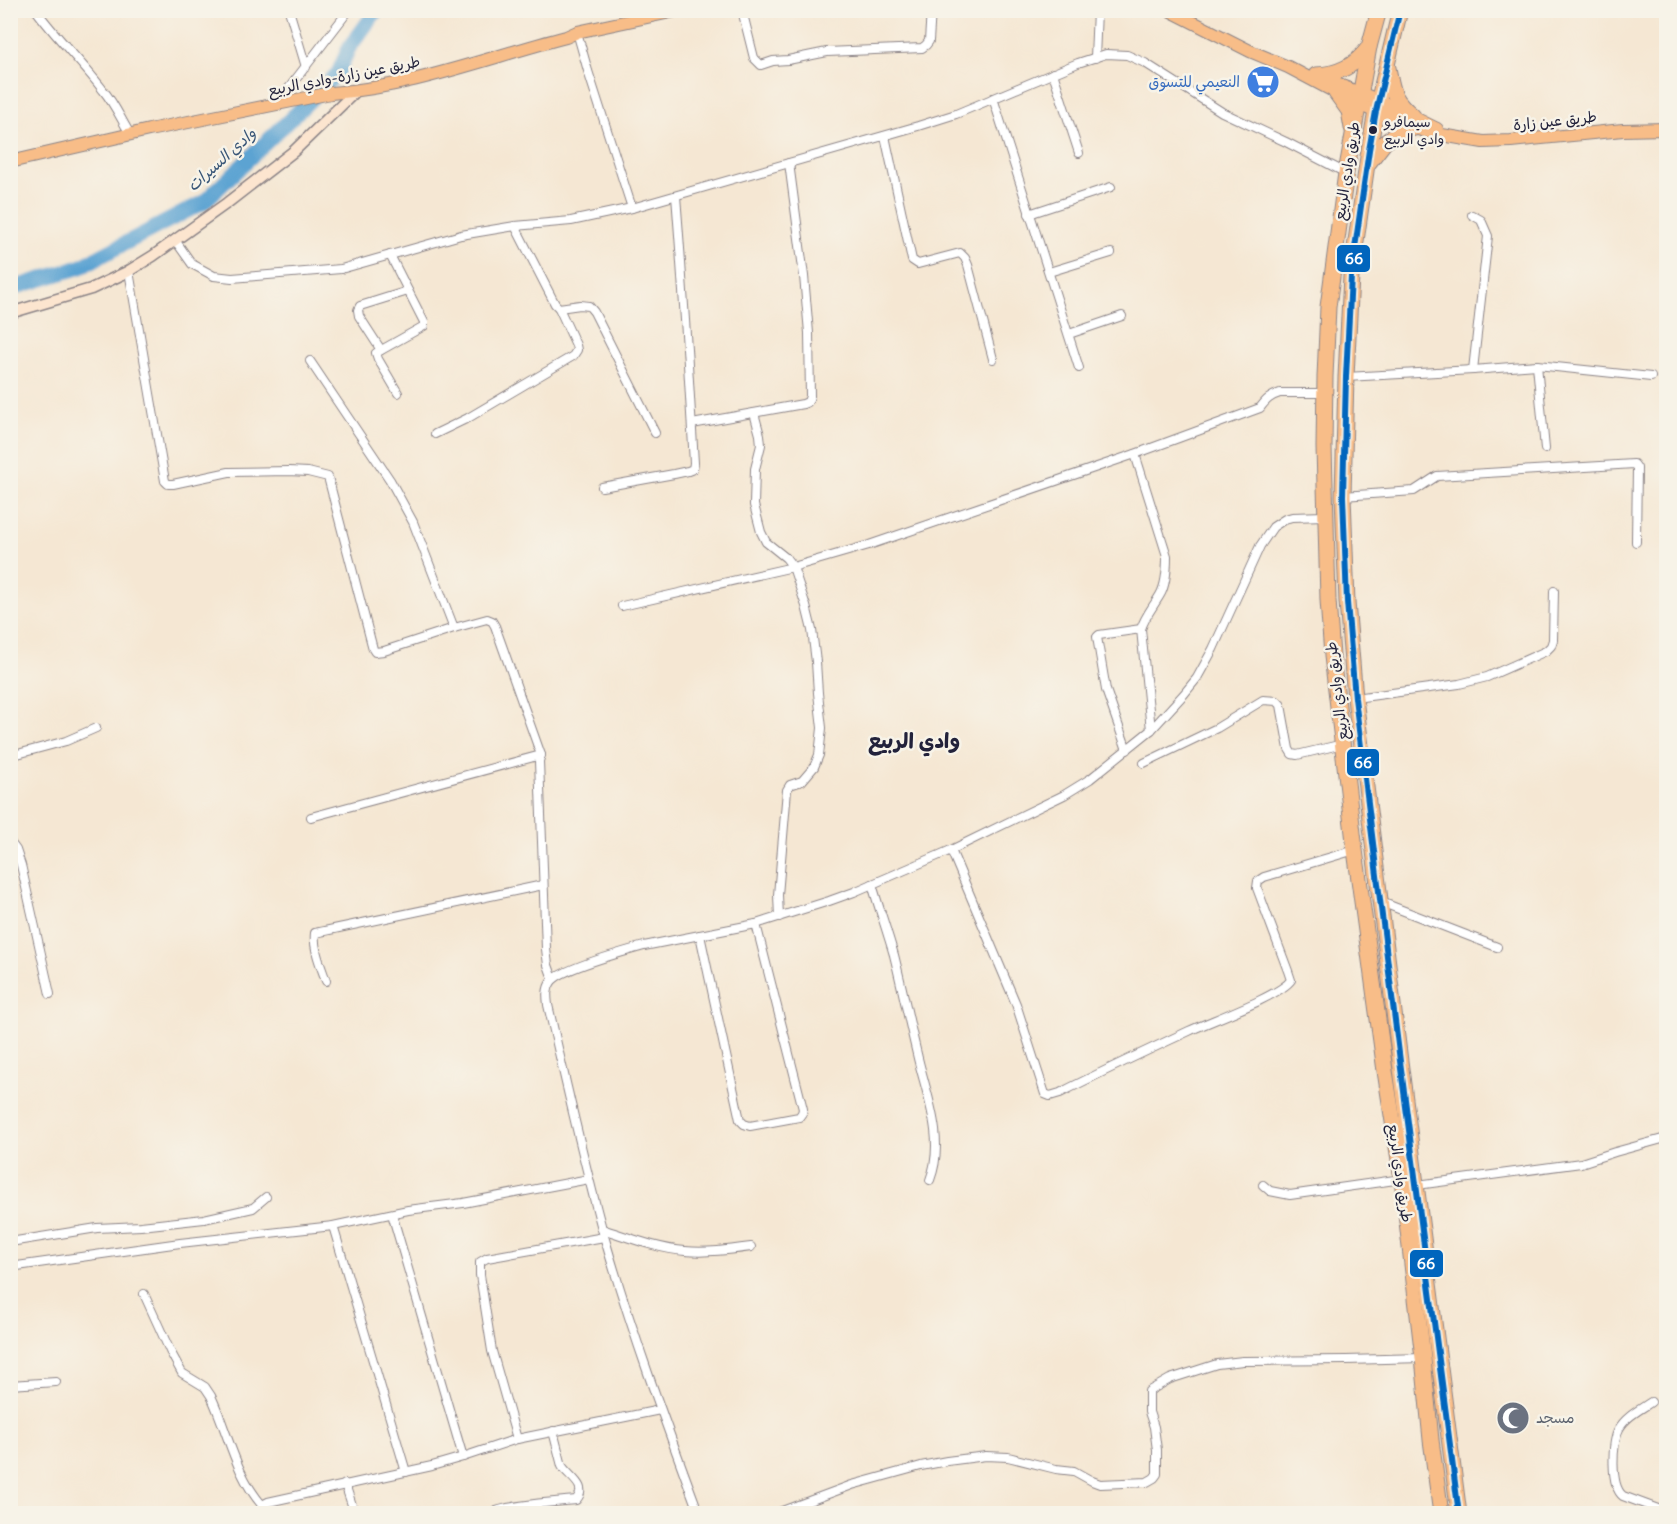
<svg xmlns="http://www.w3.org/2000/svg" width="1677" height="1524" viewBox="0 0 1677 1524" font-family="Delius,'Playpen Sans Arabic',sans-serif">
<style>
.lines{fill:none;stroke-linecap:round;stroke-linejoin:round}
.river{stroke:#5ba3d2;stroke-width:15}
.street-casing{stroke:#8c8487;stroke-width:10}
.secondary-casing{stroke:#8c8487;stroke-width:13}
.primary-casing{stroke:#8c8487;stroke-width:14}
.highway-casing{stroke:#8c8487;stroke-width:17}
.street{stroke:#fff;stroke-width:8}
.secondary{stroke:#fce5cf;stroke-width:10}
.primary{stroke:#f8bd88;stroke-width:12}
.highway{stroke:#f8bd88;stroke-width:15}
.bus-1-casing{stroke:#f7f3e8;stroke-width:10}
.bus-1{stroke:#0065bd;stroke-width:6}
.bus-dot{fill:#22223b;stroke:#f7f3e8;stroke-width:2}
.labels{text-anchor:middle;stroke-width:5;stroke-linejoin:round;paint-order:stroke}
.bus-label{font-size:14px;fill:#22223b;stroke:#f7f3e8;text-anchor:start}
.street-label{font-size:15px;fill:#22223b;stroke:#f7f3e8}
.shop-label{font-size:15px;fill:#366cbe;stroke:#f7f3e8;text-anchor:end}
.worship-label{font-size:15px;fill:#5b616d;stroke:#f7f3e8;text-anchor:start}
.water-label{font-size:16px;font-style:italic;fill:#395677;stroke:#f7f3e8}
.district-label{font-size:21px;font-weight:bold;fill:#22223b;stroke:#f7f3e8}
.line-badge{stroke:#f7f3e8;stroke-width:2}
.badge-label{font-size:16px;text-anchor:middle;font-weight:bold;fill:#fff}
</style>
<rect width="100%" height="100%" fill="#f7f3e8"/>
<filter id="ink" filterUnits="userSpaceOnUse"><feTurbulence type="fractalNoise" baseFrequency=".0167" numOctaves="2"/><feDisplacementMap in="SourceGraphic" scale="12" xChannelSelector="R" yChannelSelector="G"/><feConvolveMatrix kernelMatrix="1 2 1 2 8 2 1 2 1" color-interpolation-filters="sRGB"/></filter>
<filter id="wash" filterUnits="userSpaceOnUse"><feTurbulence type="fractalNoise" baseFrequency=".008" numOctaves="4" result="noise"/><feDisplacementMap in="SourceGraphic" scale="24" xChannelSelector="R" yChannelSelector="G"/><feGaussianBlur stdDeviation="1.35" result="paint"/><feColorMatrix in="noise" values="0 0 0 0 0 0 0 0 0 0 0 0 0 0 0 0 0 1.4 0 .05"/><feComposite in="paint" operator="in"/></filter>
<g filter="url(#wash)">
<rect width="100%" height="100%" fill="#f5e7d3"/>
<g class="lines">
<polyline class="river" points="10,289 80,267 204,202 338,73 349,48 377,10"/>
</g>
</g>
<g filter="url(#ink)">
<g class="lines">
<defs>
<g id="street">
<path d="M36 10C57 39 82 62 103 90 114 103 121 119 130 134"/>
<polyline points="289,10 306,67"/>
<polyline points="742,10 754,58 761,65 773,61 788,60 827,52 922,48 926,45 929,41 931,10"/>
<polyline points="577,32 588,71 632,208"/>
<polyline points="1095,58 1097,10"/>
<polyline points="1053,73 1079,153"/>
<polyline points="993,98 1079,368"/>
<polyline points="280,103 289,88 349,10"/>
<polyline points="885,136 912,260 918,264 960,253 965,258 968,265 993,359"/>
<polyline points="1029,214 1111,187"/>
<polyline points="1472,215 1481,220 1488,236 1473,370"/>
<polyline points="515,226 555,304 559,308 580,305 589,306 594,312 655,433"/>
<polyline points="175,240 192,264 214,276 232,278 341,269 461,235 515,226 571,221 632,208 918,126 956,114 1078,63 1106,54 1127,55 1145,63 1222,112 1286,142 1346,173"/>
<polyline points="390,255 424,322 424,326 376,353 378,359 398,393"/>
<polyline points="129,271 165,481 168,484 173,484 229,472 289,471 308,472 328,477 373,649 375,652 384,651 454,628"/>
<polyline points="1049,272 1111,253"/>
<polyline points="1069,334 1122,316"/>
<polyline points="381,350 359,316 358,310 360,306 408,291"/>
<polyline points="310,361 390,480 413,522 454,628 487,619 492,621 495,626 541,755 539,761 546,949 548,965 553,979"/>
<polyline points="1537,365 1545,449"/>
<polyline points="1346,377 1473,370 1537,365 1651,377"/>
<polyline points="754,413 760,435 761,445 755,469 754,505 761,532 766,542 786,558 793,567 806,606 812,630 816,662 818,693 822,728 819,755 814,767 802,781 790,785 787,790 778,895 779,917"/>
<polyline points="692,424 803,404 808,402 810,396 809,333 804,276 789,163"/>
<polyline points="435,434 468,418 573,356 577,350 576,345 559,308"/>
<path d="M1135 454 1167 556C1167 568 1166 585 1160 595 1153 607 1145 616 1141 629L1151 730"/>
<path d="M602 487 674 474 688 471 693 469 694 463C689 374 683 285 676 196"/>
<polyline points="1343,496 1414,491 1437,476 1634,464 1637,468 1636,542"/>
<path d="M622 606 793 567 869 545 1135 454 1260 408C1266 400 1270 396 1280 393H1324"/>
<polyline points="1355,698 1459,684 1487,677 1546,651 1551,646 1553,640 1554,591"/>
<polyline points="1127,750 1106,690 1097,637 1099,635 1141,629"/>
<polyline points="10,756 66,741 96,728"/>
<polyline points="1144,763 1217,728 1263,700 1277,701 1281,705 1289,749 1292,754 1297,755 1343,744"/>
<polyline points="311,817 541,755"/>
<polyline points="10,842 16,850 21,865 50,994"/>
<path d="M951 850 1016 1004 1045 1094 1050 1096 1060 1093C1103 1071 1146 1051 1189 1031 1210 1021 1280 996 1291 980L1288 971 1257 888 1258 881 1264 877 1355 850"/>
<path d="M872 884C879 908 887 931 894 955 902 987 909 1021 917 1054 926 1094 946 1139 930 1180"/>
<polyline points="1381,902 1497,947"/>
<polyline points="700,935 740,1120 744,1124 750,1126 799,1117 802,1113 803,1109 756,924"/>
<path d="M326 981C321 966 313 949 315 933L543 885"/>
<polyline points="1263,1185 1270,1191 1290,1195 1402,1179"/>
<polyline points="1417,1185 1581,1163 1615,1152 1666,1138"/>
<polyline points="392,1214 463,1457"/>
<polyline points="333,1226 406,1472"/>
<path d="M602 1229C628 1237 658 1249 685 1251 707 1253 729 1250 751 1247"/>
<polyline points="10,1242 97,1228 141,1226 204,1219 253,1208 266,1197"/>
<polyline points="10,1267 180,1243 333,1226 408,1210 463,1203 589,1179"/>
<path d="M144 1294 170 1351 182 1373 205 1387 211 1396C228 1432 235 1474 262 1505"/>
<polyline points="10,1385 56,1382"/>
<path d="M1651 1402C1641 1409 1625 1417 1619 1429 1612 1442 1610 1486 1623 1496L1666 1512"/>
<polyline points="517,1439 492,1351 480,1275 480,1262 487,1258 604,1237"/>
<polyline points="345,1484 355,1514"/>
<polyline points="261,1514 262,1505 268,1502 432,1466 463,1457 517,1439 660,1410"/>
<path d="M490 1514C503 1505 558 1502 576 1500 589 1486 569 1477 562 1466L553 1431"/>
<path d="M699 1514C665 1422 631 1330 604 1236 583 1160 566 1082 548 1005 547 997 546 989 551 982 560 969 626 951 644 946L756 924 829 901 854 892 951 850 1064 795 1090 779 1151 730 1184 694 1197 678 1213 649 1260 546 1273 527 1285 519 1292 517 1325 516"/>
<polyline points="774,1514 852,1485 921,1466 947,1461 986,1456 1008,1457 1056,1469 1074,1471 1092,1481 1100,1484 1147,1482 1154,1478 1157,1474 1157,1450 1154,1427 1149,1412 1149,1391 1170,1379 1217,1364 1243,1361 1346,1360 1423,1358"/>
</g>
<polyline id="secondary" points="10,313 91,289 127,272 153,256 227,203 294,151 356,91"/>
<g id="primary">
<polyline points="1169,10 1250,51 1288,67 1358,104 1414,128 1436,134 1483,142 1511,141 1623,130 1666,129"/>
<polyline points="1321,78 1378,100 1437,129"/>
<path d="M10 162 149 130 331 93C410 88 489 57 566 37L577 32 680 10"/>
</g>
<g id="highway">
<polyline points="1379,10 1369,47 1346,173 1328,307 1325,377 1324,447 1328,600 1332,656 1355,850 1385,1071 1402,1179 1423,1358 1431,1440 1441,1514"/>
<polyline points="1400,10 1376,111 1369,150 1351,276 1346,377 1343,496 1347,602 1355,698 1400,1061 1459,1514"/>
<path d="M1388 68C1393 93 1393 99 1413 116"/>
<path d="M1316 75C1339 74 1355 66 1369 47"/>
<polyline points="1336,93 1349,111 1352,128"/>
<polyline points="1367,165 1385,142 1400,132 1414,128"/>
</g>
</defs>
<use href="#street" class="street-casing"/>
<use href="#secondary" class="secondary-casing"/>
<use href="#primary" class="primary-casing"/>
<use href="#highway" class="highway-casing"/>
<use href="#street" class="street"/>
<use href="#secondary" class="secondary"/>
<use href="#primary" class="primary"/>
<use href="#highway" class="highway"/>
<defs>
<polyline id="bus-1" points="1400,10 1376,111 1369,150 1351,276 1346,377 1343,496 1347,602 1355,698 1400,1061 1459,1514"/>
</defs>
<use href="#bus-1" class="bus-1-casing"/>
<use href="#bus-1" class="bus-1"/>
</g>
</g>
<defs>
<symbol id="supermarket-disc" viewBox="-11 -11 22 22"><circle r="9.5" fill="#3f7fe0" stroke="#f7f3e8"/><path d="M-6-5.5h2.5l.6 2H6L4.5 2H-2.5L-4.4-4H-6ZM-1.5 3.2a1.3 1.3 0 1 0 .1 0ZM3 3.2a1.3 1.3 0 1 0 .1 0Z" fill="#fff"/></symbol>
<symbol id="mosque-disc" viewBox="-11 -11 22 22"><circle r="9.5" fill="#6b7280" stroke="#f7f3e8"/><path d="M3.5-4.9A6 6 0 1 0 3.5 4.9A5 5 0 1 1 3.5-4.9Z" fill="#fff"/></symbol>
</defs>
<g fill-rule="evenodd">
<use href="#supermarket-disc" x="1244" y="63" width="38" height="38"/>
<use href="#mosque-disc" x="1494" y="1399" width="38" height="38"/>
</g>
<circle class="bus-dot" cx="1373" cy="130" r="5"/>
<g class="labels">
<g class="bus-label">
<text x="1384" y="127">سيمافرو<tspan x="1384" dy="17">وادي الربيع</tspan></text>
</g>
<g class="street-label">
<text transform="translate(344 76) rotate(-11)" y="5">طريق عين زارة-وادي الربيع</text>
<text transform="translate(1555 121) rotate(-6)" y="5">طريق عين زارة</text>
<text transform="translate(1347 171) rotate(-81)" y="5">طريق وادي الربيع</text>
<text transform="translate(1337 691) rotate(-97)" y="5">طريق وادي الربيع</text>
<text transform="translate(1400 1173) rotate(82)" y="5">طريق وادي الربيع</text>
</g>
<g class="shop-label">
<text x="1240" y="87">النعيمي للتسوق</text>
</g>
<g class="worship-label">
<text x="1536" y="1423">مسجد</text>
</g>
<g class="water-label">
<text transform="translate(221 159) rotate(-42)" y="6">وادي السيرات</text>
</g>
<g class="district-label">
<text x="914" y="748">وادي الربيع</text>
</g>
</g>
<g class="line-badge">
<rect x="1336" y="244" width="35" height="29" rx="6" fill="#0065bd"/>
<rect x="1346" y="748" width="34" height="29" rx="6" fill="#0065bd"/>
<rect x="1409" y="1249" width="35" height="29" rx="6" fill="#0065bd"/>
</g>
<g class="badge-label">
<text x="1354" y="264">66</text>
<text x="1363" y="768">66</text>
<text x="1426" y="1269">66</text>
</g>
<rect width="1677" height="1524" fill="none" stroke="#f7f3e8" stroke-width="36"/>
</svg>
